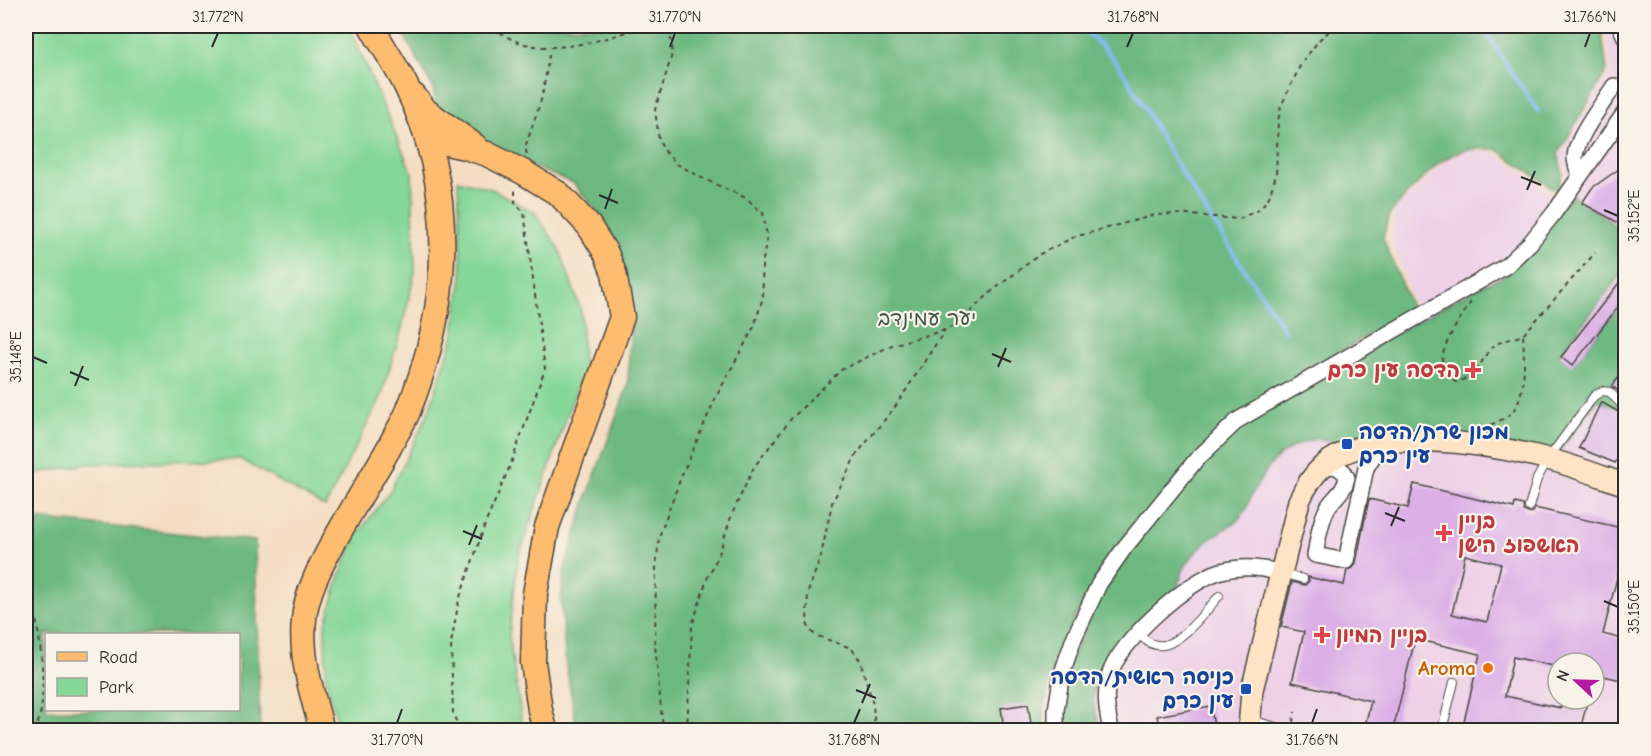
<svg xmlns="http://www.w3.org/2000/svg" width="1651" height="756" viewBox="0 0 1651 756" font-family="'Comic Neue','Playpen Sans Hebrew',sans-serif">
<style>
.built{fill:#eed0e7;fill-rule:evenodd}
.green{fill:#85d798;stroke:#588162;stroke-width:1.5}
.forest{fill:#6cb880;stroke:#4c7256;stroke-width:1.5;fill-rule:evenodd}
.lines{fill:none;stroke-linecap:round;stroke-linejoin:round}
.stream{stroke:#88bcf6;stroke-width:4}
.building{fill:#dcafe7;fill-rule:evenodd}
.lane-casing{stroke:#494642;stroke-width:10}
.street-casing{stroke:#494642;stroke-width:18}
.secondary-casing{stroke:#494642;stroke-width:24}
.primary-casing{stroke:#494642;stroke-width:27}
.path{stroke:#494642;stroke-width:2;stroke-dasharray:4.5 4.5;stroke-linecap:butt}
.lane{stroke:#fff;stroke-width:8}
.street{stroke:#fff;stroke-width:15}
.secondary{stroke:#fee4c5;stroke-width:21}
.primary{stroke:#fdbc6f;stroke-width:24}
.ticks{fill:none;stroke:#2b2b2b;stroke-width:2}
.health-dot{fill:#e0444e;stroke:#f7f3e8;stroke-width:2}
.transit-dot{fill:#1a4fb4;stroke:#f7f3e8;stroke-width:2}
.food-dot{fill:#e8710a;stroke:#f7f3e8;stroke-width:2}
.labels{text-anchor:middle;stroke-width:4.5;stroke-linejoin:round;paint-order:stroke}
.park-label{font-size:21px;fill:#425646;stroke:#f7f3e8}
.health-label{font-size:21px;font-weight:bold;fill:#be3a42;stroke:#f7f3e8;text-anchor:start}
.transit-label{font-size:21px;font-weight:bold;fill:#164399;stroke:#f7f3e8;text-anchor:start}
.food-label{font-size:21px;font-weight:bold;fill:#c56008;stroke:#f7f3e8;text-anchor:end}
.neatline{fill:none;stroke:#2b2b2b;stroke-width:2}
.ticks-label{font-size:15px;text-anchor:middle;fill:#2b2b2b}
</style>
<rect width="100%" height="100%" fill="#f7f3e8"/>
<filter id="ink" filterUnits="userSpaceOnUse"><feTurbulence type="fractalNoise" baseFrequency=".0167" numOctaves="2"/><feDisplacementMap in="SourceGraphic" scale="12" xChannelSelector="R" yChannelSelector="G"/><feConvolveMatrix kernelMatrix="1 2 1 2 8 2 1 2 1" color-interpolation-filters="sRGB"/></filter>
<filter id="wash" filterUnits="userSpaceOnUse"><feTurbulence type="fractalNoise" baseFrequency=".008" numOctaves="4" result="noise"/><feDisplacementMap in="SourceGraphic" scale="24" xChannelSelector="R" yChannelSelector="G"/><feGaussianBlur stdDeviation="1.35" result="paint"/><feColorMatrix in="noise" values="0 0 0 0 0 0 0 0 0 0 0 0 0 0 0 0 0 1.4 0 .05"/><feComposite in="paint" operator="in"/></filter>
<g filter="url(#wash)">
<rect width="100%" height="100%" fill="#f4ddc2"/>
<path class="built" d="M1608 26H1625V730H1051L1048 710 1058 674 1084 610 1224 432 1416 309 1391 240 1395 210 1444 162 1465 151 1494 152 1556 195 1567 175 1560 155 1611 70 1606 29ZM1558 663H1594V699H1558Z"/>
<g class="green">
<polygon points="26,26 349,26 412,173 415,272 401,331 381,397 325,507 240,459 88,464 26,475"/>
<polygon points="458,180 492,189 534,212 559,248 581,311 583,370 518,558 509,636 523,730 340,730 326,681 325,627 340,575 357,535 390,491 427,416 453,339 462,277"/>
</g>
<g class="forest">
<path d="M399 26H1606L1602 34 1607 70 1558 154 1563 173 1557 191 1496 149H1468L1454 154 1439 163 1408 193 1389 215 1383 238 1411 307C1404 318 1388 322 1377 329 1338 354 1300 380 1259 402L1100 574C1072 620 1041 675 1044 730H577L566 666 561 599 564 572 587 497 628 385 630 336 634 306 617 244 604 219 573 183 513 159 490 143 441 121 432 86Z"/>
<polygon points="1571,195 1624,231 1626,234 1625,269 1558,356 1574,364 1625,299 1625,368 1611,387 1621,395 1625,390 1625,412 1598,400 1557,454 1352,445 1314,439 1296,445 1281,454 1267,469 1252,494 1246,510 1237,521 1207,541 1194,554 1184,568 1177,588 1140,618 1106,658 1094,683 1094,706 1101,730 1060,730 1066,669 1099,598 1125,558 1198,464 1241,422 1476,288 1504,276 1519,262"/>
<path d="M26 518 255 541 260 730H26ZM46 634H238V710H46Z"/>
</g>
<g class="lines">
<g class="stream">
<path d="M1078 26C1126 60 1139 101 1168 150 1205 212 1246 271 1285 331"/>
<polyline points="1483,26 1511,72 1538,111"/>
</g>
</g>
<g id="blocks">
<g class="building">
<polygon points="1619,169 1626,180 1626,227 1582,203 1592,188"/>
<polygon points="1626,274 1626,297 1572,366 1561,357"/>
<polygon points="1626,368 1626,397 1612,386"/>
<polygon points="1601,402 1626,416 1626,442 1615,463 1579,448"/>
<path d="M1414 484 1514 508 1515 503 1523 505 1524 511 1528 513 1533 512 1535 508 1626 529V541L1603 634 1626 640V681L1594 674V663H1558V667L1513 657 1505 696 1561 708 1563 699H1588L1580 730H1523L1503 726 1501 730H1462L1480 654 1415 639 1393 730 1365 726 1371 701 1292 682 1304 632 1281 627 1292 582 1305 585 1309 581 1308 577 1344 585 1347 570 1353 568 1356 563 1369 499 1408 508ZM1465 555 1501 564 1487 622 1452 614Z"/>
<polygon points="1028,704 1032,730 1004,730 1001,708"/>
<polygon points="1210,706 1215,730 1160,730 1157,716"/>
</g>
</g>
</g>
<g filter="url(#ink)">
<use href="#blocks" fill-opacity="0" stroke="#494642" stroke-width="1.5"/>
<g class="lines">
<defs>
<g id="lane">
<polyline points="1529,507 1537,479 1548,459 1594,396 1602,391 1610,392 1626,410"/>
<polyline points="1281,573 1303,579"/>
<path d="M1137 632C1143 638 1148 644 1157 645 1177 649 1206 611 1219 596"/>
<polyline points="1258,722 1287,730"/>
<polyline points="1442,730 1454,682"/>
</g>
<g id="street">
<polyline points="1620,26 1626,39"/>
<path d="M1580 176C1578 170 1575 164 1575 157 1576 137 1603 104 1614 86"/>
<path d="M1322 467 1336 466 1344 472 1347 478C1344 492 1335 496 1328 507 1320 521 1318 539 1315 555L1346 561 1366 468 1381 443"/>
<polyline points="1056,730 1056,710 1062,673 1074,638 1099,584 1125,547 1196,460 1238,420 1506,266 1530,243 1554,213 1626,111"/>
<path d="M1111 730C1107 712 1104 695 1109 676 1118 643 1188 580 1221 571 1240 566 1261 567 1280 573"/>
</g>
<path id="secondary" d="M1249 730 1252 690 1299 501C1305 488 1312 476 1322 467 1370 423 1490 444 1548 459 1574 466 1600 476 1626 485"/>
<g id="primary">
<polyline points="414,96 426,111 475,146"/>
<polyline points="429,145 446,143 465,147 487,154 523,172 559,194 589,226 606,253 614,273 622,317 547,527 535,594 533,662 540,710 545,730"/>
<path d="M322 730C312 694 300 657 304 619 306 597 316 575 326 556 346 518 369 483 390 446 395 435 402 425 407 414 450 309 458 192 407 88 397 67 383 47 371 26"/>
</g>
</defs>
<use href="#lane" class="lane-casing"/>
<use href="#street" class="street-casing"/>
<use href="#secondary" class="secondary-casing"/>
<use href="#primary" class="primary-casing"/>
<g class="path">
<path d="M493 26C523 56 570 48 607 38 623 34 645 23 661 29 667 32 670 38 673 43L671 58 655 110 659 140 666 153 677 164 704 179 746 198 763 213 767 236 762 266 763 297 754 327 716 397 681 477 659 537 656 568 655 645 663 730"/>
<polyline points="527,154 525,148 542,97 550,50"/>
<path d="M1471 302C1459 321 1422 369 1456 382L1468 378 1476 371 1490 349 1498 343 1523 335 1595 253"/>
<path d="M1483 429C1491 424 1501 421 1508 416 1528 400 1524 358 1523 335"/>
<path d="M26 577C37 617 45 661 42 703 41 712 38 722 36 730"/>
<polyline points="1293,722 1295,712"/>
<polyline points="460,730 453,714 451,643 459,600 486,522 510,466 545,369 524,212 515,203 515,189"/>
<polyline points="687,730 692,626 707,579 719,554 732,514 754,467 791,419 841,370 892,345 945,330 957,324 991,292 1040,254 1074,237 1155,215 1178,214 1239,219 1260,209 1269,197 1276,175 1278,121 1281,106 1301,64 1319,40 1335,26"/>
<polyline points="875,730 873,704 860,660 851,648 815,635 810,630 807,623 808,592 821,556 832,503 856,455 895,407 945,330"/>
</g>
<use href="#lane" class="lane"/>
<use href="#street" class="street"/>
<use href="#secondary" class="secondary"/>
<use href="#primary" class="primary"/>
</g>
</g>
<path class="ticks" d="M212 47 218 33M670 47 675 33M1127 47 1133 33M1585 47 1590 33M1521 177 1541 185M1527 190 1535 171M599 195 618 203M605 209 612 189M1604 210 1618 216M992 354 1011 362M33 357 47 363M998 367 1006 348M70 372 89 380M75 386 83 366M1385 513 1405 521M1391 526 1399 507M463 531 482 539M469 545 477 525M1604 601 1618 607M856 690 876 698M862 703 870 684M397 723 402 709M854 723 860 709M1312 723 1317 709"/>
<g class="health-dot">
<path d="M1470 361h6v6h6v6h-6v6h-6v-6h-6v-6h6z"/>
<path d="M1441 524h6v6h6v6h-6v6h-6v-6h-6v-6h6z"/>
<path d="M1319 626h6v6h6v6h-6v6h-6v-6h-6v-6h6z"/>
</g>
<g class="transit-dot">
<rect x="1341" y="438" width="12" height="12" rx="3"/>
<rect x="1240" y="683" width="12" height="12" rx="3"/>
</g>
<circle class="food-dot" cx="1488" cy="668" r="6"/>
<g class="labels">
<g class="park-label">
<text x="927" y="325">יער עמינדב</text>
</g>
<g class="health-label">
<text x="1460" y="377" text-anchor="end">הדסה עין כרם</text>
<text x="1458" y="528">בניין<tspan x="1458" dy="24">האשפוז הישן</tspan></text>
<text x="1336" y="642">בניין המיון</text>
</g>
<g class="transit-label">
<text x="1359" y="439">מכון שרת/הדסה<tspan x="1359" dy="24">עין כרם</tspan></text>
<text x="1234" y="684" text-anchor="end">כניסה ראשית/הדסה<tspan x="1234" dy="24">עין כרם</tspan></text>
</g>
<g class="food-label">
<text x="1476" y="675">Aroma</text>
</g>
</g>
<rect width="1651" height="756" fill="none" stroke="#f7f3e8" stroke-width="66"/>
<rect x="45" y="633" width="195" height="78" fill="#f7f3e8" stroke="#a5a39c" stroke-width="1.5"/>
<rect x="57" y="652" width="30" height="9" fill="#fdbc6f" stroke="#a5a39c" stroke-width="1.5"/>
<text x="99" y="663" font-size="18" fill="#2b2b2b">Road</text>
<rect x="57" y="678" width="30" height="18" fill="#85d798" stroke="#a5a39c" stroke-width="1.5"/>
<text x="99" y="693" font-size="18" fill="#2b2b2b">Park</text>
<g transform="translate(1576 681) rotate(292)"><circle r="28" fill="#f7f3e8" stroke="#a5a39c" stroke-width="1.5"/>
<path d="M0-4.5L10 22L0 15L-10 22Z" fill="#b5179e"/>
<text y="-9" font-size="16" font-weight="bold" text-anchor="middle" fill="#2b2b2b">N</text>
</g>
<rect x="33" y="33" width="1585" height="690" class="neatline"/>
<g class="ticks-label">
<text x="218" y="22">31.772°N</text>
<text x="675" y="22">31.770°N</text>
<text x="1133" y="22">31.768°N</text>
<text x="1590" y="22">31.766°N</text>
<text transform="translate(1634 216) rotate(-90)" y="5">35.152°E</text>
<text transform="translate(16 357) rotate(-90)" y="5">35.148°E</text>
<text transform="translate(1634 607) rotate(-90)" y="5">35.150°E</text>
<text x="397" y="745">31.770°N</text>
<text x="854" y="745">31.768°N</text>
<text x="1312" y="745">31.766°N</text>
</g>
</svg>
